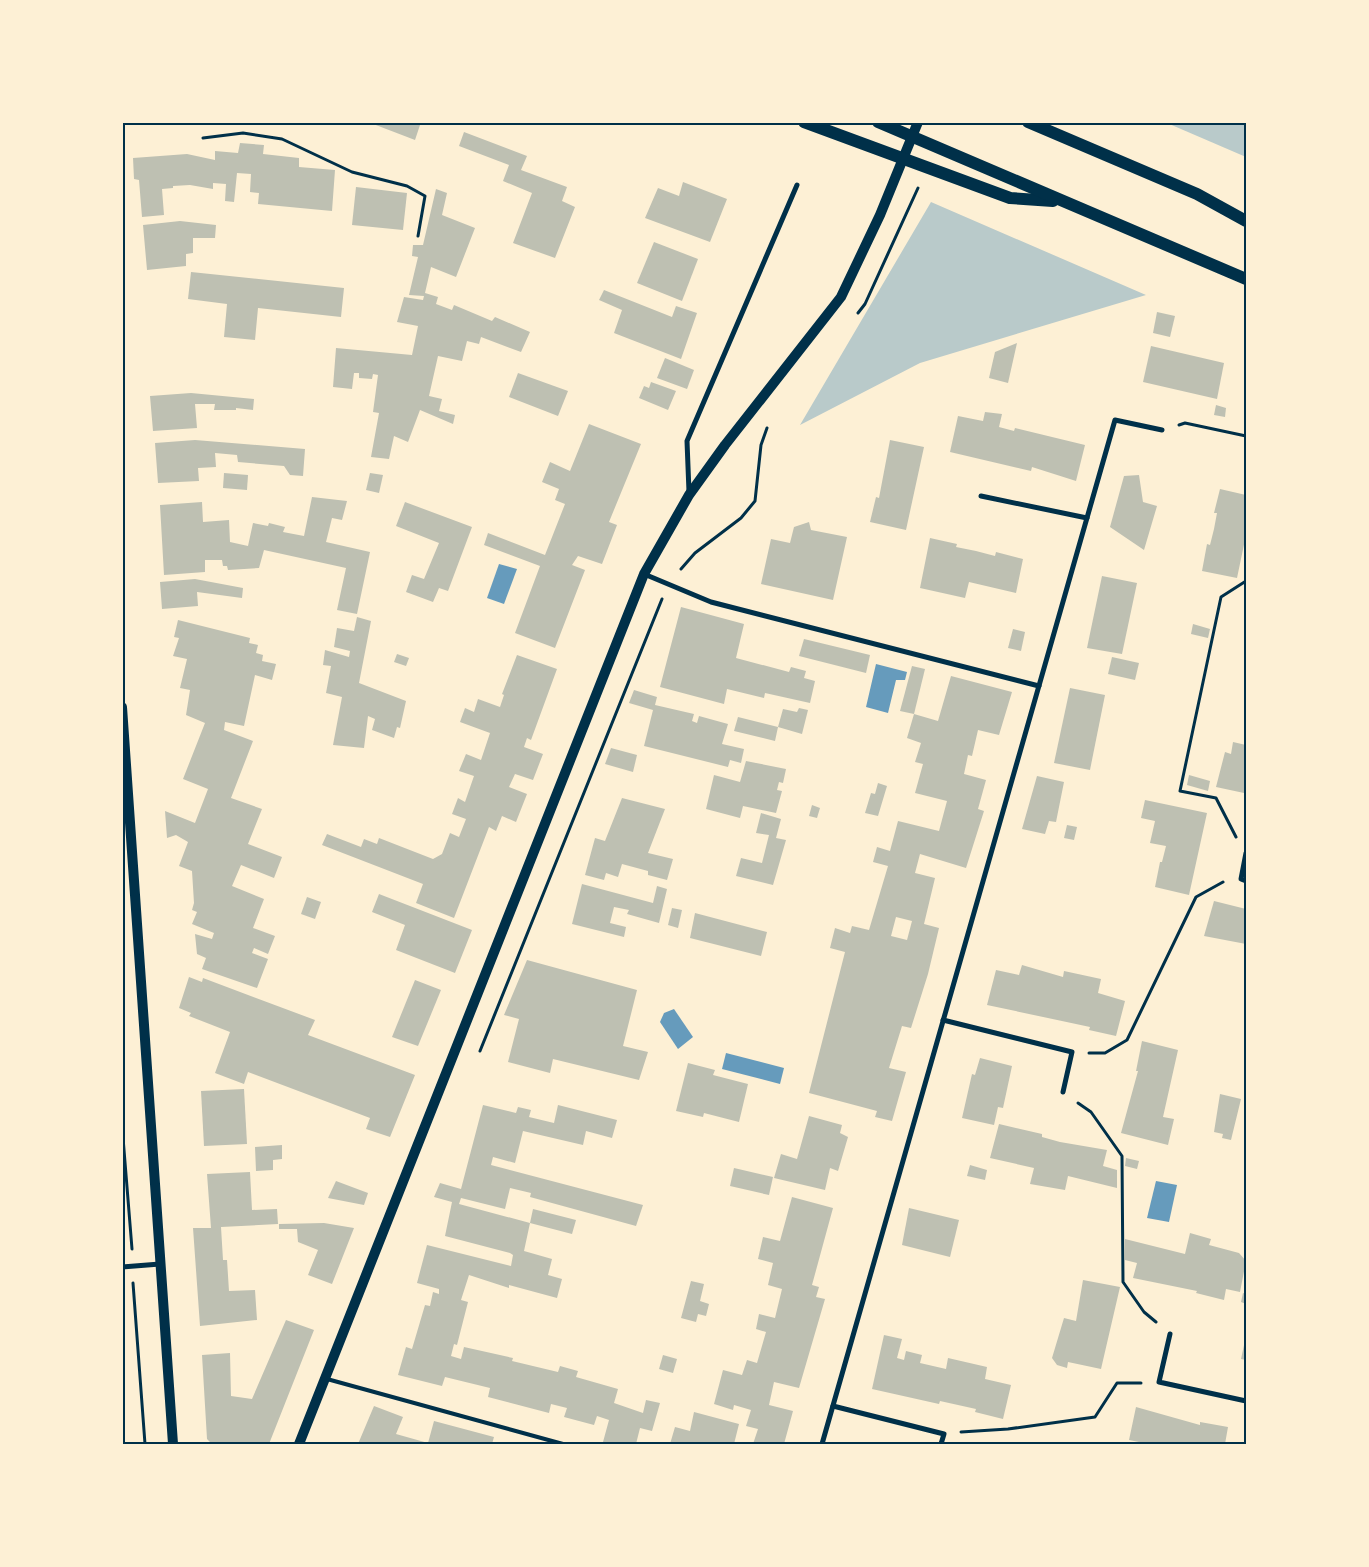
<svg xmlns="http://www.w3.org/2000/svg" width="1369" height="1567" viewBox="0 0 1369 1567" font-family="'Sofia Sans Condensed',sans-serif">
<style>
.green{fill:#b9caca}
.water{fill:#669bbc}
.building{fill:#bec0b2;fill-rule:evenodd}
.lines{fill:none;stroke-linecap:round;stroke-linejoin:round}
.path{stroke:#003049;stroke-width:3}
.service{stroke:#003049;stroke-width:4}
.minor{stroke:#003049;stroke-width:5}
.secondary{stroke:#003049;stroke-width:10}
.primary{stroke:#003049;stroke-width:12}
.neatline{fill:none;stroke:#003049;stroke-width:2}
</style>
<rect width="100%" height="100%" fill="#fdf0d5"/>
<g class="green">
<polygon points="1167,123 1246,123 1246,157"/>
<polygon points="931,202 1146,295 920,363 800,425"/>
</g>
<g class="water">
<polygon points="499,564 517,569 504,604 487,598"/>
<polygon points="876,664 907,672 905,680 896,680 888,713 866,707"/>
<polygon points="674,1009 693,1037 678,1049 660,1022 664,1013"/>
<polygon points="726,1053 784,1068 780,1084 722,1069"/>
<polygon points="1156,1181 1177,1185 1169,1222 1147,1218"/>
</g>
<g class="building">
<polygon points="368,122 421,122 415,140"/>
<polygon points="464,132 527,156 521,170 567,187 562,201 575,207 555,258 513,243 532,193 503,181 509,165 459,146"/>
<polygon points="240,143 264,145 263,154 299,158 299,167 335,170 332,211 258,204 259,193 250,192 251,174 237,173 234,202 225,201 226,184 213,183 213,189 190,185 173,186 173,188 162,189 164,215 142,217 139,180 134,179 133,158 187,154 215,160 215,151 238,153"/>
<polygon points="683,182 727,199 710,242 645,218 658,188 679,196"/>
<polygon points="356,187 407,193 403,230 352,225"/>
<polygon points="436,189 447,193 442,215 475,228 456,277 431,267 425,293 438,297 436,304 452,310 454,305 492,321 495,317 530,332 521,352 481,337 479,344 467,341 462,361 438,356 429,396 442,399 439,411 455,415 453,424 420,410 408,442 394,436 389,459 371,457 379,413 373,412 378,375 373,374 372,379 359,378 359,373 354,373 352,389 333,387 336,348 412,355 418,326 397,322 404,297 423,300 424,296 409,295 418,257 412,256 413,245 423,245"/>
<polygon points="180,221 216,225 215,238 193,238 193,253 186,254 186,266 147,270 143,225"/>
<polygon points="654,242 698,259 682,301 637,283"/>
<polygon points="191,272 344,288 341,317 258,308 255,340 224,337 227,304 188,299"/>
<polygon points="604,290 672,317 676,306 697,313 681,359 614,333 622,310 599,300"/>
<polygon points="1157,312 1175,316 1170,337 1153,333"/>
<polygon points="1017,343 1008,383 989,378 995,352"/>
<polygon points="1151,346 1224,363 1217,399 1143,382"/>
<polygon points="665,358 694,370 687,389 657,378"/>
<polygon points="518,373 568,391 558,416 509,397"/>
<polygon points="651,382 676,391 668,410 639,398 644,386 649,388"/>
<polygon points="191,393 254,399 253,410 236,408 236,410 214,410 215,404 195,404 197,428 153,431 150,396"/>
<polygon points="1216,405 1226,408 1225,417 1214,415"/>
<polygon points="985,412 1002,414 999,427 1014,431 1015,428 1085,445 1076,481 1032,467 1031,471 950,452 958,416 983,421"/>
<polygon points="589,424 641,444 609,522 617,525 602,564 578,556 572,565 585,570 555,648 515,633 540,566 484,545 488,533 545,555 565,504 555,500 559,489 542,482 550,462 570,471"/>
<polygon points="195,440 305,449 303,476 290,475 284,466 238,462 237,455 215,453 216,467 198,468 199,481 158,483 155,443"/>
<polygon points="890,440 924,447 906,530 870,522 876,497 879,498"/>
<polygon points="224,473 248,475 247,490 223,488"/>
<polygon points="370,473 383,475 379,493 366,490"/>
<polygon points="1139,475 1143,502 1157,506 1144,550 1110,527 1124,476"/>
<polygon points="1220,489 1246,495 1246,535 1237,578 1202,571 1207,544 1210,545 1214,529 1217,513 1214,513"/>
<polygon points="312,497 347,501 342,520 332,518 326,542 370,552 357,614 337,610 346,568 264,550 259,568 228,570 227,566 223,566 222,560 205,560 205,572 164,575 160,505 202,502 203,522 229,520 230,542 248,546 253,523 268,526 269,523 285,527 283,532 304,536"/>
<polygon points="405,502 472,527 448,591 439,588 433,602 406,592 412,575 424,579 439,543 396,526"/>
<polygon points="809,522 811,530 847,537 833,600 761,584 771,539 790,543 794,527"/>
<polygon points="930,538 957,544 956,547 976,551 995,556 996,552 1023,559 1016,593 969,582 965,598 920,588"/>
<polygon points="1102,576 1137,583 1122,654 1087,648"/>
<polygon points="195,579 243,588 242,598 197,592 198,606 162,609 160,582"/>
<polygon points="681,607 744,624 736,658 789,672 791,667 806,671 804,678 815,681 810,703 765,693 764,698 727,689 724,704 660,687"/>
<polygon points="357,617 371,621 359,683 406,701 400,728 397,727 394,738 372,730 375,719 368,716 364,748 333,745 342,697 326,693 331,666 323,665 325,650 349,657 350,651 334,647 337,628 354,631"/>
<polygon points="178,620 250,638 249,643 258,645 256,653 263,655 262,661 276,664 272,680 255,675 244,726 225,722 224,730 253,741 231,798 262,809 248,844 282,857 274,878 241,865 232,886 264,899 253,928 275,936 268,954 254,948 252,953 268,959 257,988 202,969 206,958 197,954 195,934 212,939 214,933 192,924 197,912 192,910 194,903 192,871 179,866 188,842 176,835 167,838 165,811 195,823 208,789 183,779 205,723 186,715 190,690 180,688 187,659 173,656 179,638 174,637"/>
<polygon points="1193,624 1210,629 1208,638 1191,634"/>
<polygon points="1013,629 1025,632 1021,651 1008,648"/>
<polygon points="804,639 870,655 866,673 799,656"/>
<polygon points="397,654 409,658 406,666 394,662"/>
<polygon points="517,655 557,669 531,740 527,738 524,747 543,754 533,780 515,774 509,787 527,794 516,822 502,816 496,831 489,827 454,918 416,903 423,884 322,845 327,834 361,847 364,839 377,844 379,838 433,859 442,854 450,833 459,837 466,819 452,814 458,798 465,802 474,776 459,771 466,754 481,760 490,733 460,722 465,708 474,712 478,699 500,707 504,695 502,694"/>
<polygon points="1112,657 1139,663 1135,680 1108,674"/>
<polygon points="912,666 925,669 914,714 900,711"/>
<path d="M951 676 1012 692 999 735 978 730 972 756 968 755 964 774 986 780 978 809 984 811 966 868 920 854 915 873 935 878 924 924 939 928 928 974 911 1028 902 1026 889 1068 906 1072 892 1121 875 1117 877 1111 809 1093 845 952 830 948 835 928 850 933 852 926 869 930 888 866 873 862 877 847 890 851 898 821 939 831 947 801 915 793 923 764 915 762 921 743 907 738 914 714 938 721ZM896 917 912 921 907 940 891 936Z"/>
<polygon points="1070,688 1105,695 1090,770 1054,763"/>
<polygon points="634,690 657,697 655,705 694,714 692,721 697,723 699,716 728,724 722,744 744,749 741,763 730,760 728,767 644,746 653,710 629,703"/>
<polygon points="799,708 808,710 802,734 778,727 783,709 797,712"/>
<polygon points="738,717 778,727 775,741 734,731"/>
<polygon points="1233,742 1246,745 1246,791 1244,793 1216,787 1225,752 1231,754"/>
<polygon points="611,748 637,755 633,772 605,764"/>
<polygon points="746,761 786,769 783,783 779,782 777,790 782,791 776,813 743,806 740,818 706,809 714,775 740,782"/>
<polygon points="1189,775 1210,781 1208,791 1187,785"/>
<polygon points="1037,776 1064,782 1056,822 1049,821 1045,834 1022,829"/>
<polygon points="878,783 887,786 878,816 865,813 871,793 875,794"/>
<polygon points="622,798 665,809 648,853 673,859 667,880 648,875 648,871 622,864 618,877 606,873 604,880 585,875 595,838 605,841"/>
<polygon points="1145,800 1207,813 1189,895 1155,887 1160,862 1162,862 1166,846 1150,843 1155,821 1141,818"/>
<polygon points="812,805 820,808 817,818 809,816"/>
<polygon points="761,813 781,819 776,838 786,840 773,885 736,876 741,858 762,863 769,835 756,833"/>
<polygon points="1067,825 1077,827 1074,840 1064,838"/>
<polygon points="582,884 653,903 657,886 667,889 659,923 627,914 629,910 614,907 610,923 626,927 624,937 572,924"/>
<polygon points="379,894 472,930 455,973 396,950 405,925 372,912"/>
<polygon points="307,897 321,902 315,919 301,914"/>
<polygon points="1214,901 1246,909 1246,944 1204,936"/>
<polygon points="672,908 682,910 678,928 668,925"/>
<polygon points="695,913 767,932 761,956 690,938"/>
<polygon points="527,960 637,990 623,1046 648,1052 639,1080 553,1059 550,1073 508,1062 519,1019 504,1015"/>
<polygon points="1022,965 1063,977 1064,971 1101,979 1098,993 1125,1001 1116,1036 1089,1030 1090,1027 987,1005 996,970 1019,975"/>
<polygon points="189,977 202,982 203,978 315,1020 308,1035 415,1075 390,1137 366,1129 370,1118 248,1072 244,1084 215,1073 230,1032 189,1016 191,1013 179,1008"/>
<polygon points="415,980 441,990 418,1046 392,1037"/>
<polygon points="1142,1041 1178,1050 1163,1117 1174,1119 1168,1145 1121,1133 1138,1071 1136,1071"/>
<polygon points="980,1058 1012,1066 1003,1108 998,1107 994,1125 962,1118 972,1074 975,1075"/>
<polygon points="688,1063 715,1070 713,1075 748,1084 739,1122 704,1113 703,1117 676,1111"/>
<polygon points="244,1089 247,1144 204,1146 201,1091"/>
<polygon points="1220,1094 1241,1099 1231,1140 1222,1138 1223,1134 1214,1132"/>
<polygon points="483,1105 516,1113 518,1107 531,1110 529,1117 554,1123 558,1105 617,1120 612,1138 586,1131 583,1145 523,1131 515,1163 493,1157 491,1165 643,1205 636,1226 530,1197 531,1193 510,1188 505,1209 461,1198 459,1204 530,1223 524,1251 552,1259 548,1275 562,1279 557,1298 509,1285 509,1288 469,1275 461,1300 468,1302 457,1345 454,1344 451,1356 461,1359 464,1347 513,1358 512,1361 558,1372 560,1366 578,1371 576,1377 618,1389 614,1403 643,1413 646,1400 660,1403 652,1431 640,1428 636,1444 614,1444 603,1442 609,1420 597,1416 594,1425 564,1417 567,1408 551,1404 549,1413 488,1397 490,1388 445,1377 442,1386 398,1375 406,1347 412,1349 425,1305 430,1306 433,1292 439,1294 439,1289 417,1283 427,1245 511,1266 513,1255 510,1253 445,1236 452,1202 434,1197 440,1183 461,1189"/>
<polygon points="809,1116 842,1125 840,1133 848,1137 838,1171 830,1168 825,1190 774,1178 781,1154 797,1159"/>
<polygon points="999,1124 1042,1134 1042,1137 1060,1142 1107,1150 1103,1166 1117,1170 1117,1188 1068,1176 1065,1190 1030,1184 1034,1168 990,1158"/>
<polygon points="282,1145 282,1159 273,1160 273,1170 256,1171 255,1147"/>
<polygon points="1126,1158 1139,1161 1137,1169 1125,1166"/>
<polygon points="970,1165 987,1170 985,1180 967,1176"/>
<polygon points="734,1168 773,1177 769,1195 730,1186"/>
<polygon points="250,1172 252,1210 277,1209 278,1224 221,1227 223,1260 227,1260 229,1291 255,1290 257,1320 200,1326 193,1228 211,1228 207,1174"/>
<polygon points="336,1181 368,1193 364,1205 328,1198"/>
<polygon points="792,1197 833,1208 812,1285 819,1287 816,1297 825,1299 799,1388 774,1382 769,1405 793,1411 784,1444 753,1444 758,1429 746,1426 751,1410 734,1405 733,1410 714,1404 723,1370 742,1375 747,1360 757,1363 766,1332 756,1329 759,1314 775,1318 782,1289 768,1285 773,1263 758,1259 763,1237 780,1241"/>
<polygon points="909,1208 959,1220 950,1257 902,1245"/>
<polygon points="533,1209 576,1220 572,1234 530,1223"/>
<polygon points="324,1223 354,1228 332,1284 308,1275 318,1250 298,1242 297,1229 279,1229 279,1224"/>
<polygon points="1190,1233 1211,1239 1209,1245 1239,1253 1246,1261 1240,1292 1226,1289 1224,1300 1196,1293 1197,1291 1133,1278 1137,1263 1125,1260 1125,1239 1185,1254"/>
<polygon points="1083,1280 1120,1287 1101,1369 1068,1362 1067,1368 1057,1365 1052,1358 1064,1318 1076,1321"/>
<polygon points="691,1281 704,1284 700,1301 709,1304 706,1316 698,1314 696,1322 681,1318"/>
<polygon points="1243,1293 1246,1294 1246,1304 1241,1302"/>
<polygon points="286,1320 314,1330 269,1444 212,1444 207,1439 202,1355 230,1353 231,1396 252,1399"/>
<polygon points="884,1335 902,1339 897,1358 904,1360 906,1351 922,1355 920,1363 946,1369 948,1358 987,1367 985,1379 1011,1385 1003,1419 975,1412 976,1409 940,1401 939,1404 872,1389"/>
<polygon points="1246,1336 1246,1360 1241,1359"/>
<polygon points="663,1355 677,1359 673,1373 659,1369"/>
<polygon points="374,1406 403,1417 396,1434 428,1443 434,1421 494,1437 492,1444 358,1444"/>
<polygon points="1136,1407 1200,1425 1200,1422 1228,1427 1225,1444 1149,1444 1129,1440"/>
<polygon points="694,1412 739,1424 734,1444 721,1442 721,1444 670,1444 675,1427 690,1431"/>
</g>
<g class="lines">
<g class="path">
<polyline points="203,138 243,133 282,139 352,172 407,186 425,196 418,236"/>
<polyline points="858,313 865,304 918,188"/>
<polyline points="1179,425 1185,423 1246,436"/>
<polyline points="681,569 695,553 741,518 755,501 761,445 767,428"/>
<polyline points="1236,837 1216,798 1180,791 1221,597 1246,581"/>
<polyline points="480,1051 662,599"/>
<polyline points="1089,1053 1105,1053 1127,1040 1196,897 1223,882"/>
<polyline points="1078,1103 1091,1112 1122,1156 1123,1282 1144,1312 1156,1322"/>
<polyline points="122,1125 132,1249"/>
<polyline points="133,1283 145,1444"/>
<polyline points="961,1432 1008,1429 1095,1417 1117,1383 1141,1383"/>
</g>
<polyline class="service" points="327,1379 563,1444"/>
<g class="minor">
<polyline points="689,492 687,441 797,185"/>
<polyline points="981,496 1087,518"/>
<polyline points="644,574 711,602 1039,686"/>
<polyline points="1246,853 1241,879 1246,881"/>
<polyline points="943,1020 1072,1052 1063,1092"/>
<polyline points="122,1267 160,1264"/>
<polyline points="1170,1334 1159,1382 1246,1401"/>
<polyline points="833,1406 944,1434 941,1444"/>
<polyline points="822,1444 1115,420 1162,430"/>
</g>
<g class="secondary">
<polyline points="122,707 173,1444"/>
<polyline points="299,1444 644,574 689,495 725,445 841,297 880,215 918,122"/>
</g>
<g class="primary">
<polyline points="804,122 1010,198 1053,201"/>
<polyline points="878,122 1246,279"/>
<polyline points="1028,122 1197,194 1246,221"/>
</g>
</g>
<rect width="1369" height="1567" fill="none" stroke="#fdf0d5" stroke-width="248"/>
<rect x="124" y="124" width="1121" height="1319" class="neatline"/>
</svg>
